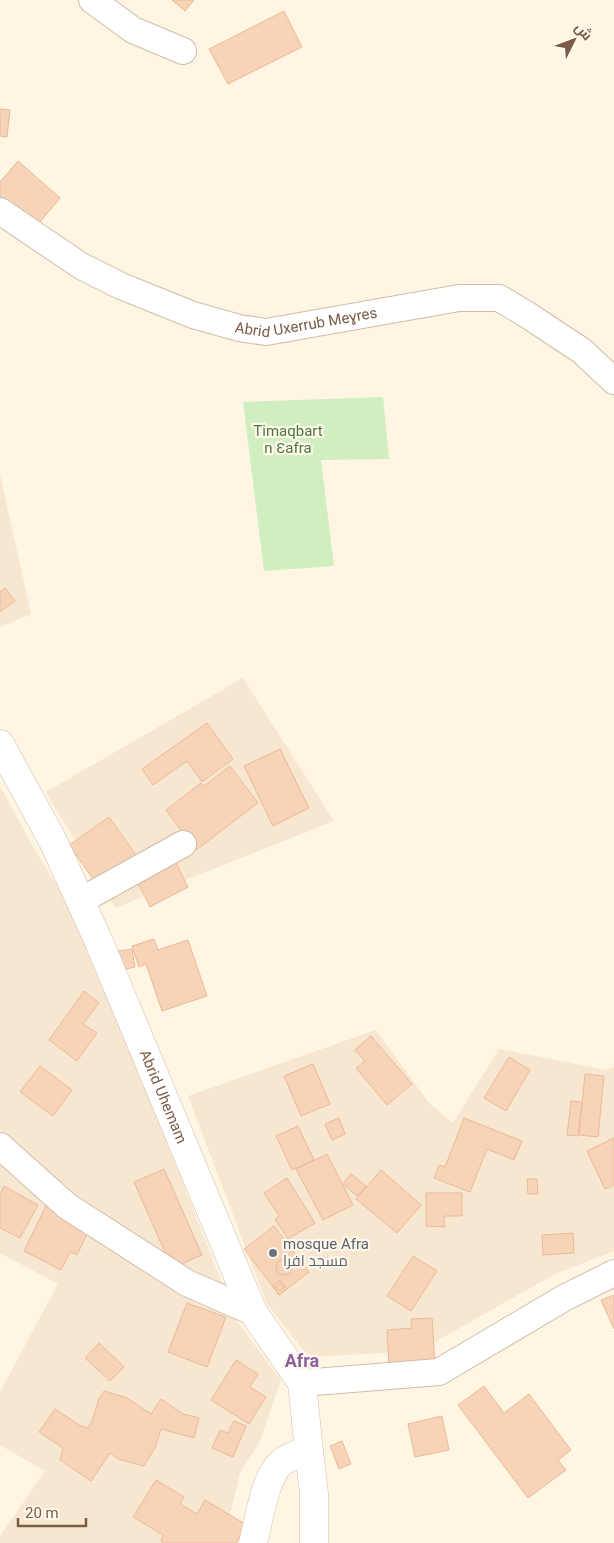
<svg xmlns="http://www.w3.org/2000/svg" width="614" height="1543" viewBox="0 0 614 1543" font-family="Roboto,Cairo,sans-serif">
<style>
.residential{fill:#f7e7d1}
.green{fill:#d0eec0}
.building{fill:#f7d4b8;stroke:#ebba96}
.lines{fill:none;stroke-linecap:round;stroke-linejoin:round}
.minor-casing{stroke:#d1bca8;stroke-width:28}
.tertiary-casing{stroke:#d1bca8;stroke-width:29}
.secondary-casing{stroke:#d7bfa8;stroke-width:29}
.minor{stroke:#fff;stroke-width:26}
.tertiary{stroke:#fff;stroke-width:28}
.secondary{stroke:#fff;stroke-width:28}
.worship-dot{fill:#6b7280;stroke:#fff8ec;stroke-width:2}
.labels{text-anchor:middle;stroke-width:4.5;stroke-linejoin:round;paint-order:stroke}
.street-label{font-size:15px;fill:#7a5b46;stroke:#fff8ec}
.park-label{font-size:15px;fill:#4a7a3a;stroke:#fff8ec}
.worship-label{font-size:15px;fill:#5b616d;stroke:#fff8ec;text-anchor:start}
.quarter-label{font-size:18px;font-weight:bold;fill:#8c619e;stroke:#fff8ec}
</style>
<rect width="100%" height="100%" fill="#fff5e3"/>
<g class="residential">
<polygon points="0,475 31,614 0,627"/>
<polygon points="243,678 334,821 115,908 46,792"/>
<polygon points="0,786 36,852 82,925 223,1286 193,1273 75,1196 0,1130"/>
<polygon points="376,1030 429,1103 453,1123 499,1049 606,1070 614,1067 614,1251 555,1274 419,1351 309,1357 267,1304 188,1096"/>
<polygon points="0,1164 59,1216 181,1295 236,1320 281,1380 259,1443 240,1473 223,1543 0,1543 0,1536 45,1471 0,1445 0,1392 58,1284 0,1253"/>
</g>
<polygon class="green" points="383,397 389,459 321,460 334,566 264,571 243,402"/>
<g class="building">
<polygon points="172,0 194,0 185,11"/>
<polygon points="284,11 302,47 228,84 209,49"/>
<polygon points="0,109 10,110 7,137 0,136"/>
<polygon points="18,161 60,198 35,228 0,198 0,182"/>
<polygon points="5,588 15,601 0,612 0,592"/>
<polygon points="207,723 233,759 202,782 187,761 153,785 142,769"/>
<polygon points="280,749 309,808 273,826 244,766"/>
<polygon points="230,766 258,803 196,850 166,810 201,783 204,786"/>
<polygon points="109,817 138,858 98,886 69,845"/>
<polygon points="175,861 188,887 150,907 137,881"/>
<polygon points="154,939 158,950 188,940 207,996 162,1011 146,964 139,967 132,946"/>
<polygon points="132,949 135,967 116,971 112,952"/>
<polygon points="84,991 99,1003 83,1024 97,1033 77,1061 49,1040"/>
<polygon points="371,1036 412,1084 387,1105 356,1068 365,1061 355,1050"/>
<polygon points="509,1057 530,1070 506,1111 484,1098"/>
<polygon points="313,1064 330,1104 301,1116 284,1076"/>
<polygon points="40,1066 72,1090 53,1116 20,1092"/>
<polygon points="585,1074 604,1076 598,1137 579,1135"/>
<polygon points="571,1101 582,1102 578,1136 567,1135"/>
<polygon points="339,1118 345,1134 332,1140 325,1124"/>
<polygon points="464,1118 522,1141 514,1160 487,1149 470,1192 434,1178 439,1165 445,1167"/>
<polygon points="298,1126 314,1160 292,1170 276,1136"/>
<polygon points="614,1138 614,1185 605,1189 587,1151"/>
<polygon points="327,1154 353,1205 323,1220 296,1169"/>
<polygon points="164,1169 202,1255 172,1268 134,1182"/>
<polygon points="381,1170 421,1205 397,1233 356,1199"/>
<polygon points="351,1174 366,1186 357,1196 343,1184"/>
<polygon points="287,1178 315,1223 288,1239 275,1219 279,1216 264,1193"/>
<polygon points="527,1179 537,1179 538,1194 528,1194"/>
<polygon points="4,1186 38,1205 20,1238 0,1228 0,1194"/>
<polygon points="426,1193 462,1193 462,1216 444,1216 445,1227 426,1226"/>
<polygon points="46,1206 90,1228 77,1255 70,1252 61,1270 24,1251"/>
<polygon points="274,1226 309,1272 279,1295 244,1249"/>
<polygon points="573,1233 574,1253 543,1255 542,1235"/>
<polygon points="413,1256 437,1271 411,1311 387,1296"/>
<circle cx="284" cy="1267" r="8"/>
<polygon points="280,1280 287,1289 279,1295 273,1286"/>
<polygon points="280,1283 284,1288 280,1291 276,1287"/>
<polygon points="614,1295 614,1329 601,1300"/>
<polygon points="187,1303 226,1317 207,1367 168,1352"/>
<polygon points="432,1318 435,1365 389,1367 387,1330 412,1328 411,1319"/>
<polygon points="99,1343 124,1367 110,1381 85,1358"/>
<polygon points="236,1360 258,1374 250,1387 266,1397 249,1424 211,1400"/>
<polygon points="484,1386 504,1413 529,1394 571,1450 558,1460 566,1470 528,1498 458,1405"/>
<polygon points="104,1391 127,1398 151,1414 161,1399 183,1414 199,1418 194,1438 161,1429 155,1448 144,1466 118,1459 110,1453 91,1481 60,1460 63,1448 39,1432 55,1409 81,1426 88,1428 92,1421 99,1399"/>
<polygon points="442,1416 449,1450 415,1457 408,1424"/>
<polygon points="234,1421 246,1426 233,1457 212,1448 220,1430 228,1433"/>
<polygon points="342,1441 351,1464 339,1469 330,1446"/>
<polygon points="156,1480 184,1497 180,1504 197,1514 205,1500 247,1525 236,1543 164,1543 161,1541 163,1535 133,1517"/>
</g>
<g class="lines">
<defs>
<g id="minor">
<polyline points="92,0 133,30 183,51"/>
<path id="s1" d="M0 211 81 266 121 286 193 315 239 328 266 332 459 298H499L526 314 582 351 614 381"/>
<polyline points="80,901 183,844"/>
<polyline points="0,1146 67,1206 187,1283 253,1312"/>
<polyline points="302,1383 439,1372 564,1298 614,1273"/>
</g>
<g id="tertiary">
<path id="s2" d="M0 744 53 841 99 942 253 1312 302 1383 309 1451"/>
</g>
<path id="secondary" d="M253 1543C259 1522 264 1477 281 1463 289 1456 299 1454 309 1451L314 1494V1543"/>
</defs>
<use href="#minor" class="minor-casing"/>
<use href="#tertiary" class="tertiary-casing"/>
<use href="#secondary" class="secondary-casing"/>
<use href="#minor" class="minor"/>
<use href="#tertiary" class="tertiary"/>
<use href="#secondary" class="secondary"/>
</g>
<circle class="worship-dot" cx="273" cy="1253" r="5"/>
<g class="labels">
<g class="street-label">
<text dy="5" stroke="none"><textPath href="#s1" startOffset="336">Abrid Uxerrub Meɣres</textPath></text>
<text dy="5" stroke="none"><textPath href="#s2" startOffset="389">Abrid Uhemam</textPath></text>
</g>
<g class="park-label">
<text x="288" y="436">Timaqbart<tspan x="288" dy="17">n Ɛafra</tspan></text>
</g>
<g class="worship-label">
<text x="283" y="1249">mosque Afra<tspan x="283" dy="17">مسجد افرا</tspan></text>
</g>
<g class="quarter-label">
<text x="302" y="1367">Afra</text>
</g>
</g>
<g transform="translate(574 40) rotate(48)" stroke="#fff8ec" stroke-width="4" paint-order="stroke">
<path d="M0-4L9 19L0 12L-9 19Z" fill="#7a5b46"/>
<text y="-8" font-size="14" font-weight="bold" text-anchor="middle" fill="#7a5b46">ش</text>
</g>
<path d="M18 1518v8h68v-8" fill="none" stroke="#7a5b46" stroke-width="2.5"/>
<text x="25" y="1518" font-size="15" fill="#7a5b46" stroke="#fff8ec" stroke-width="4" paint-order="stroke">20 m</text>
</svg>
